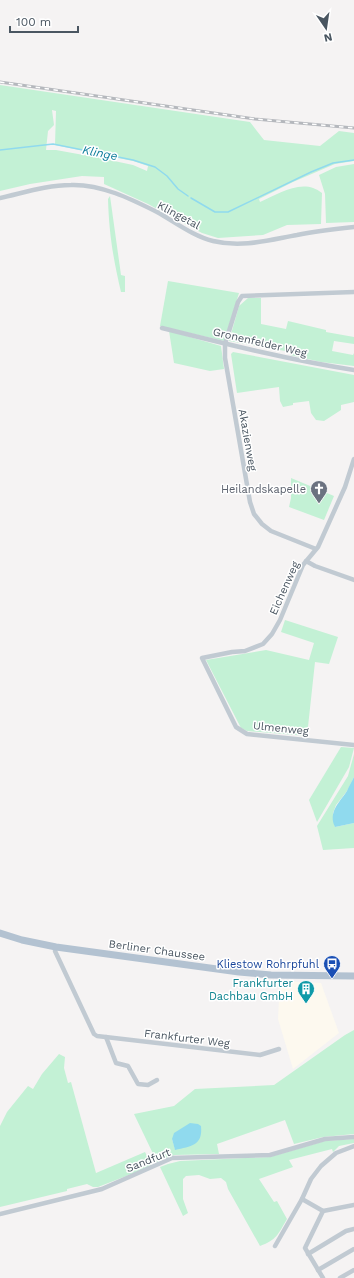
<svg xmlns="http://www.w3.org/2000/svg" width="354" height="1278" viewBox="0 0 354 1278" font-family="'Work Sans',sans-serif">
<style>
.commercial{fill:#fdf9ef}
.green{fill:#c3f1d5;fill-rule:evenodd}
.water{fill:#90daee}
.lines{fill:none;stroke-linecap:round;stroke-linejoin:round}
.stream{stroke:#90daee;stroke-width:1.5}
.minor{stroke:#c1cad2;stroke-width:4.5}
.primary{stroke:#b3c2d1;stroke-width:7}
.rail-casing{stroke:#b5b8bd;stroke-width:3}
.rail{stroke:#fff;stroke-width:1.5;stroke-dasharray:4.5;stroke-linecap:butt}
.labels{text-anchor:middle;stroke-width:3;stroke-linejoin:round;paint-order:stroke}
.street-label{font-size:11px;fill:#4a5661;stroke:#fff}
.worship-label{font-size:11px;fill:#5b616d;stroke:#fff;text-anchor:end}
.transit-label{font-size:11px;fill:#164399;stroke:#fff;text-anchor:end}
.culture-label{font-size:11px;fill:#0d838f;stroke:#fff;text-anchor:end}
.water-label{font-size:12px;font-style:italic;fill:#0c7c9b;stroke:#fff}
</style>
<rect width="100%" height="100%" fill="#f5f3f3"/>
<polygon class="commercial" points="280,981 321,983 339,1033 293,1069 278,1019"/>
<g class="green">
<path d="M0 85 250 122 264 140 320 146 339 131 354 133V161L335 164 293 182 259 199 260 202C278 194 303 177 322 193L321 224 287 225 263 235 218 238 202 233 148 204 104 184V177L82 176 30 184 0 191ZM52 110 56 111 55 145 133 161 148 166 147 171 133 165 100 158 56 150H46L48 131 54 125Z"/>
<polygon points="354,164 354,222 326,223 325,194 319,175 336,167"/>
<path d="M110 196 121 275 125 276V292H121C113 258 109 233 108 199Z"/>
<polygon points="168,281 239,293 224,341 160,326"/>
<polygon points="248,298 261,298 261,324 286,329 288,321 326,330 326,332 354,337 354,344 334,341 332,351 353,355 354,353 354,366 321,362 290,355 291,352 229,341 239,306"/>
<polygon points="169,331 221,346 224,369 210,371 174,363"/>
<polygon points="233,352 354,375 354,402 341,405 341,410 324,421 316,420 311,413 309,401 293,403 293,405 283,407 280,401 279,387 237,393 231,354"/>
<polygon points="291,478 334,496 324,520 289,507 291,498"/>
<polygon points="285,620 338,637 329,664 315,662 307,736 247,731 241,728 206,660 266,650 309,660 314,643 281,632"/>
<polygon points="341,747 354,748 349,767 317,822 309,800"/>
<polygon points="354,754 354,777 347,791 336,805 333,813 335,827 354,823 354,848 323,850 317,826 348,776"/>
<path d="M354 1030V1134L323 1137 294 1144 285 1120 217 1144 219 1154 175 1155 168 1157 157 1162 134 1114 174 1106 195 1089 274 1085 345 1035ZM172 1139 192 1145 175 1149Z"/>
<polygon points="59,1054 65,1057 64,1068 68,1083 71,1082 96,1173 145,1152 152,1166 98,1187 93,1187 87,1184 67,1189 67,1191 0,1207 0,1126 7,1112 28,1086 33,1089 42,1074"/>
<path d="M354 1139V1143L339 1146 333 1152 332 1149 289 1160 293 1167 259 1179 274 1202 277 1201 287 1219C278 1234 277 1240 260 1246L228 1189 226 1182 221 1178 210 1179 199 1175 186 1176 183 1179V1199L188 1213 183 1216 160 1167 168 1164 180 1161 270 1157 325 1141Z"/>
</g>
<g class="water">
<path d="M354 777V823L335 827C328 812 339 803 347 791 349 786 352 781 354 777Z"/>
<path d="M190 1123 198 1124 201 1126C203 1146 191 1146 175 1150L172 1139 174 1133Z"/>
</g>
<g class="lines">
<g class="stream">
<polyline points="0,150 53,144 133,160 155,167 167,176 178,189 188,196"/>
<polyline points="191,198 215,212 228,212 311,172 333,163 354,160"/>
</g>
<g class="minor">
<path d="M0 198C23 193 47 185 71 185 101 184 131 199 157 212 175 222 193 236 213 241 242 248 269 240 297 235 316 231 335 229 354 227"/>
<path d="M162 328C226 344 289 360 354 370"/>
<polyline points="354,459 345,487 318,547 303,565 280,620 272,634 263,644 245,651 232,652 202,658 236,727 247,734 354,745"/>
<polyline points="316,549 271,531 262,524 254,514 250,502 225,358 225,344 238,302 242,296 354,292"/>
<polyline points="306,561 315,566 354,580"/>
<polyline points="56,947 55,951 94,1034 97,1036 260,1055 279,1049"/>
<polyline points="106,1037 116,1063 128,1066 138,1084 148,1085 157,1080"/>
<polyline points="302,1199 323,1211 354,1205"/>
<polyline points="0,1214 102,1189 172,1158 270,1155 325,1139 354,1137"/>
<polyline points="275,1246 302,1199 311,1179 321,1166 336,1153 354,1146"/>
<polyline points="308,1254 346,1231 354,1229"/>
<polyline points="318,1270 354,1249"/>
<polyline points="323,1278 305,1248 323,1211"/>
<polyline points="340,1278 354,1270"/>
</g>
<polyline class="primary" points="0,933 22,940 56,947 239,972 271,975 354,976"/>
<defs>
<polyline id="rail" points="0,82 255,119 354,128"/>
</defs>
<use href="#rail" class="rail-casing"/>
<use href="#rail" class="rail"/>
</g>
<defs>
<symbol id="church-pin" viewBox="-11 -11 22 30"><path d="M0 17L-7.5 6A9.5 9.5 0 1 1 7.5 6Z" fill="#6b7280" stroke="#fff"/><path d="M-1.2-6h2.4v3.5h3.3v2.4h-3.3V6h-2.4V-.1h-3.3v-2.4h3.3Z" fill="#fff"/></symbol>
<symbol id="bus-pin" viewBox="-11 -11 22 30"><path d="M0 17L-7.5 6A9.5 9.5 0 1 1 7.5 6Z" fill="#1a4fb4" stroke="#fff"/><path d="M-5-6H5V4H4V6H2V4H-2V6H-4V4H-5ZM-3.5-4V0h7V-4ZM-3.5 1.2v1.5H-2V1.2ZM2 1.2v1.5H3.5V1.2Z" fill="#fff"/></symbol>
<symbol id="building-pin" viewBox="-11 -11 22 30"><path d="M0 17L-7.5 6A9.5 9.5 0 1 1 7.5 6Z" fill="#0f9aa8" stroke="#fff"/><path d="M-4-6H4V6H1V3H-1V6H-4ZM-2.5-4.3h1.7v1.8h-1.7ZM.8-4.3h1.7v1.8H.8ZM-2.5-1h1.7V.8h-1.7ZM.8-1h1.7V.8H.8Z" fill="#fff"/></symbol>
</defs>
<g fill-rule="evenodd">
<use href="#church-pin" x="309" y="479" width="20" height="27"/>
<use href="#bus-pin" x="322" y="954" width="20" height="27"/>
<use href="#building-pin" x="296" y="979" width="20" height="27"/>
</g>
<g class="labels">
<g class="street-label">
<text transform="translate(179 215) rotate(28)" y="4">Klingetal</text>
<text transform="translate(260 342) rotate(13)" y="4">Gronenfelder Weg</text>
<text transform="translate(248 440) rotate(80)" y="4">Akazienweg</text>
<text transform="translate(284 588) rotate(-66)" y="4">Eichenweg</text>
<text transform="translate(281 728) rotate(6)" y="4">Ulmenweg</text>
<text transform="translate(157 950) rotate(8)" y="4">Berliner Chaussee</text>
<text transform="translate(187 1038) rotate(7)" y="4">Frankfurter Weg</text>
<text transform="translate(148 1160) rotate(-22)" y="4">Sandfurt</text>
</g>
<g class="worship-label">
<text x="306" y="493">Heilandskapelle</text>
</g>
<g class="transit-label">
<text x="319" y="968">Kliestow Rohrpfuhl</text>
</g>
<g class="culture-label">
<text x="293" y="987">Frankfurter<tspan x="293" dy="13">Dachbau GmbH</tspan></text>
</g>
<g class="water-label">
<text transform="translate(100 153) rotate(11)" y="4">Klinge</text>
</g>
</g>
<g transform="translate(326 28) rotate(167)" stroke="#ffffff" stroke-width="3" paint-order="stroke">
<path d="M0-3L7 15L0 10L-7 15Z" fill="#4a5661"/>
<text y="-6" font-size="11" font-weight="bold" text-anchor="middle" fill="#4a5661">N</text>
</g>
<path d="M10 26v6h68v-6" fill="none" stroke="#4a5661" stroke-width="2"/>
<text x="16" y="26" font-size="12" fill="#4a5661" stroke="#ffffff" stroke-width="3" paint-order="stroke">100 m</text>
</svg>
